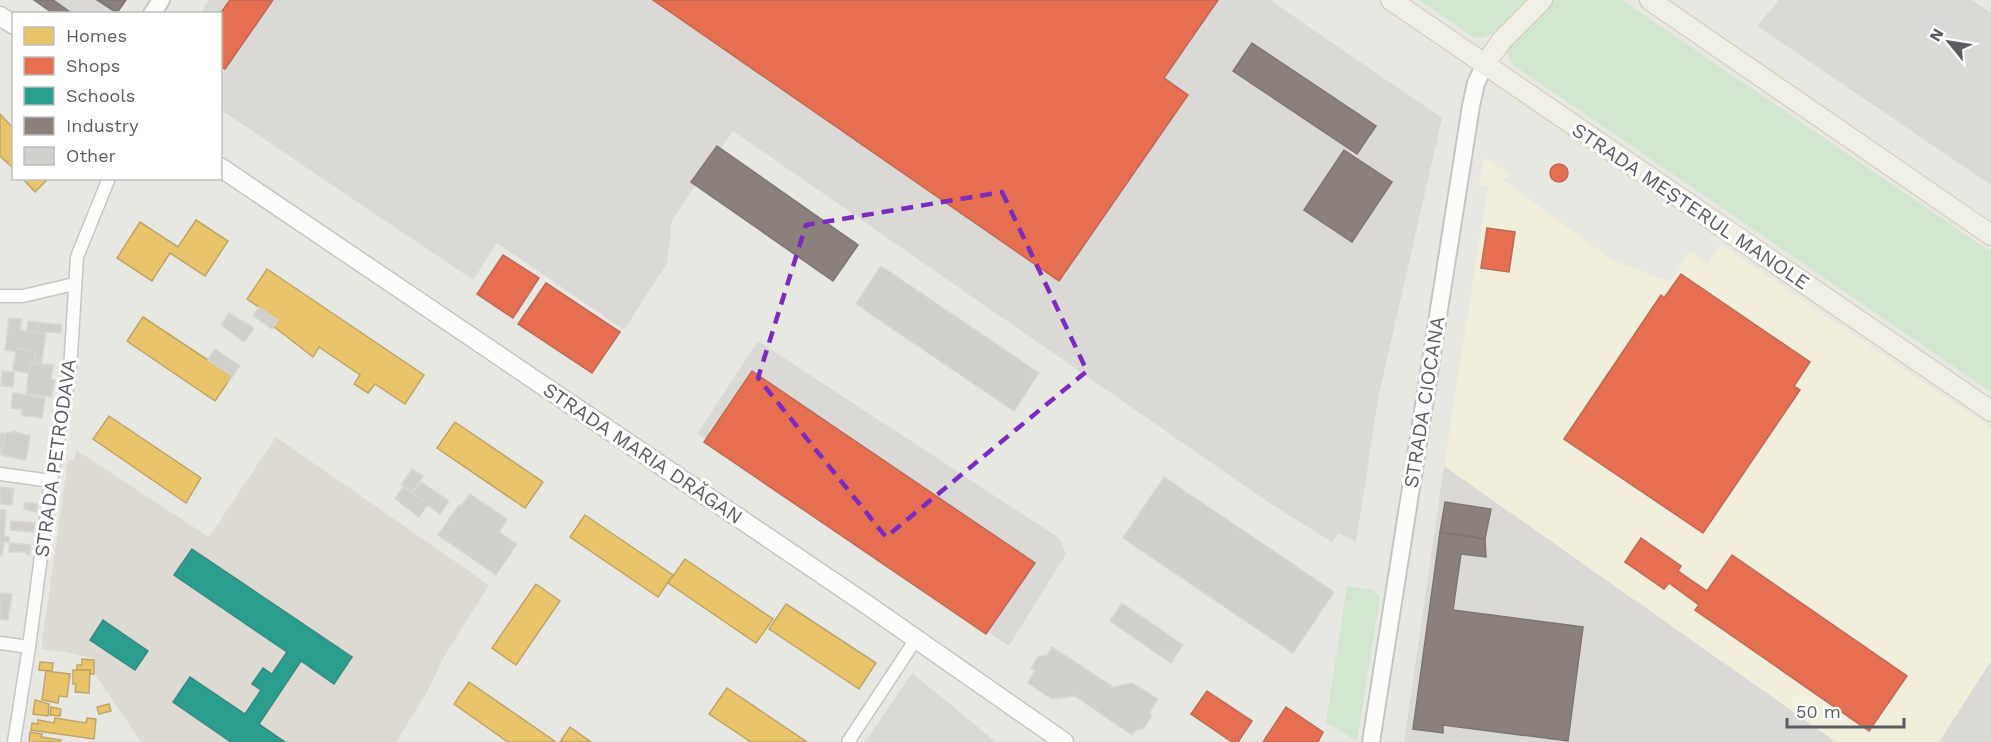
<svg xmlns="http://www.w3.org/2000/svg" width="1991" height="742" viewBox="0 0 1991 742" font-family="'Work Sans',sans-serif">
<style>
.commercial{fill:#f2eedc}
.industrial{fill:#dbd9d6}
.education{fill:#dcdad3}
.green{fill:#d1e5cf}
.homes{fill:#e9c46a;stroke:#bea567;stroke-width:1.5}
.shops{fill:#e76f51;stroke:#bc6956;stroke-width:1.5}
.schools{fill:#2a9d8f;stroke:#388a81;stroke-width:1.5}
.industry{fill:#8a817c;stroke:#7b7674;stroke-width:1.5}
.building{fill:#d0cfcc;stroke:#d8d6d2;stroke-width:1.5}
.lines{fill:none;stroke-linecap:round;stroke-linejoin:round}
.minor-casing{stroke:#c5c5c5;stroke-width:15}
.tertiary-casing{stroke:#c5c5c5;stroke-width:20}
.secondary-casing{stroke:#c4c5c3;stroke-width:21}
.primary-casing{stroke:#cfc8b2;stroke-width:22}
.minor{stroke:#fcfcfb;stroke-width:12}
.tertiary{stroke:#fcfcfb;stroke-width:16}
.secondary{stroke:#fcfcfb;stroke-width:18}
.primary{stroke:#f0efe6;stroke-width:20}
.marked{fill:none;stroke:#7b2cbf;stroke-width:4.5;stroke-dasharray:12 8;stroke-linejoin:round}
.labels{text-anchor:middle;stroke-width:6;stroke-linejoin:round;paint-order:stroke}
.street-label{font-size:20px;fill:#595c60;stroke:#fff}
</style>
<rect width="100%" height="100%" fill="#e8e8e3"/>
<polygon class="commercial" points="1484,157 1511,175 1502,179 1612,260 1671,282 1690,251 1708,264 1720,244 1991,428 1991,661 1939,742 1836,742 1444,466 1488,186 1479,185"/>
<g class="industrial">
<polygon points="34,0 97,0 117,13 54,13"/>
<polygon points="209,0 1270,0 1442,118 1379,394 1356,542 1338,533 1332,542 1268,502 733,131 672,220 667,263 624,330 497,243 473,280 221,110 220,14 200,14"/>
<polygon points="1779,0 1972,0 1991,13 1991,185 1757,26"/>
<polygon points="758,341 1059,538 1066,554 1009,646 697,434"/>
<polygon points="1444,466 1836,742 1404,742"/>
<polygon points="1991,661 1991,742 1939,742"/>
<polygon points="912,673 996,742 865,742"/>
</g>
<polygon class="education" points="276,437 489,585 444,657 427,692 396,742 141,742 95,674 95,659 66,652 41,649 68,460 74,460 76,450 209,537"/>
<g class="green">
<path d="M1419 0H1527C1513 14 1496 40 1475 38Z"/>
<polygon points="1554,0 1622,0 1991,252 1991,392 1512,64 1507,52 1511,44"/>
<polygon points="1347,586 1373,590 1380,597 1357,741 1326,722"/>
</g>
<g class="homes">
<polygon points="0,114 14,129 14,169 0,156"/>
<polygon points="22,178 49,178 35,192"/>
<polygon points="196,220 228,241 205,276 170,253 152,281 117,258 140,222 178,247"/>
<polygon points="267,269 424,375 405,404 375,384 368,393 354,384 360,375 319,347 313,357 273,326 278,320 247,299"/>
<polygon points="143,317 232,376 215,401 127,341"/>
<polygon points="109,416 201,478 186,503 93,439"/>
<polygon points="455,422 543,482 525,508 437,448"/>
<polygon points="585,515 673,575 658,597 570,537"/>
<polygon points="685,559 773,619 756,643 668,583"/>
<polygon points="536,584 560,601 516,665 492,648"/>
<polygon points="786,604 876,663 859,689 769,629"/>
<polygon points="82,659 94,660 94,674 90,674 90,670 77,670 77,665 82,665"/>
<polygon points="40,662 53,663 52,671 39,670"/>
<polygon points="73,670 90,670 89,693 75,692 76,684 73,684"/>
<polygon points="46,671 70,674 67,697 59,696 58,703 42,700"/>
<polygon points="469,682 556,742 508,742 454,704"/>
<polygon points="727,688 807,742 751,742 709,714"/>
<polygon points="35,700 49,704 48,716 33,714"/>
<polygon points="109,704 111,711 99,714 97,707"/>
<polygon points="51,707 61,709 60,716 50,715"/>
<polygon points="55,718 86,723 87,718 96,719 94,739 31,730 32,723 38,724 38,720 54,723"/>
<polygon points="570,727 591,742 560,742"/>
<polygon points="30,732 42,734 41,737 61,740 60,742 29,742"/>
</g>
<g class="shops">
<polygon points="230,0 273,0 225,69 220,66 220,14"/>
<polygon points="653,0 1218,0 1164,78 1188,95 1059,281"/>
<circle cx="1559" cy="173" r="9"/>
<polygon points="1487,228 1515,232 1509,272 1481,268"/>
<polygon points="503,255 539,278 513,318 477,294"/>
<polygon points="1681,274 1810,362 1794,386 1800,390 1703,533 1564,439 1661,295 1664,298"/>
<polygon points="546,283 620,332 592,373 518,324"/>
<polygon points="752,371 1035,563 986,634 704,442"/>
<polygon points="1641,538 1681,566 1678,571 1707,591 1732,555 1907,676 1869,731 1695,610 1699,605 1669,583 1664,589 1625,562"/>
<polygon points="1207,691 1252,721 1238,742 1232,742 1191,714"/>
<polygon points="1286,707 1323,732 1318,742 1263,742"/>
</g>
<g class="schools">
<polygon points="192,549 352,657 334,684 301,661 259,724 285,742 231,742 173,702 190,677 245,714 261,690 252,684 263,668 272,674 287,652 174,575"/>
<polygon points="103,620 148,651 135,670 90,640"/>
</g>
<g class="industry">
<polygon points="34,0 53,0 73,14 54,14"/>
<polygon points="97,0 126,0 117,13"/>
<polygon points="1252,43 1376,126 1357,154 1233,71"/>
<polygon points="717,146 858,245 833,281 691,182"/>
<polygon points="1344,150 1392,182 1352,242 1304,210"/>
<polygon points="1445,502 1491,509 1485,539 1440,532"/>
<polygon points="1440,532 1485,539 1486,557 1461,554 1453,610 1583,627 1568,741 1443,725 1443,733 1413,729"/>
</g>
<g class="building">
<polygon points="881,266 1039,373 1014,411 856,304"/>
<polygon points="259,307 278,320 272,329 253,316"/>
<polygon points="229,313 254,328 244,342 221,325"/>
<polygon points="9,318 22,319 20,330 46,334 41,364 34,363 35,354 5,350"/>
<polygon points="28,321 62,325 61,333 45,332 45,334 27,331"/>
<polygon points="17,348 36,352 32,374 13,370"/>
<polygon points="215,349 240,366 228,383 232,376 208,360"/>
<polygon points="30,363 53,365 51,379 55,380 52,397 26,394"/>
<polygon points="2,371 14,372 13,387 1,386"/>
<polygon points="13,393 45,398 42,418 21,415 22,409 11,408"/>
<polygon points="12,431 30,436 26,460 1,455 6,432 12,433"/>
<polygon points="0,433 5,434 1,454 0,453"/>
<polygon points="412,469 423,476 412,492 401,485"/>
<polygon points="1164,477 1334,592 1293,653 1123,538"/>
<polygon points="421,482 449,501 440,514 412,494"/>
<polygon points="0,487 14,489 12,505 0,504"/>
<polygon points="403,487 428,504 419,517 395,499"/>
<polygon points="470,494 507,519 499,532 517,544 496,575 438,535 459,505 461,506"/>
<polygon points="25,502 38,504 37,512 24,509"/>
<polygon points="0,510 6,510 4,536 9,537 9,542 4,542 2,555 0,555"/>
<polygon points="11,521 35,523 34,532 10,530"/>
<polygon points="10,543 30,545 30,555 26,554 26,552 9,552"/>
<polygon points="0,593 12,594 8,620 0,619"/>
<polygon points="1122,603 1183,645 1171,663 1110,621"/>
<polygon points="1052,647 1113,687 1132,683 1158,699 1149,713 1152,715 1144,728 1135,731 1132,735 1075,696 1052,699 1028,683 1035,671 1031,668 1038,657 1047,655"/>
</g>
<g class="lines">
<defs>
<g id="minor">
<polyline points="0,296 23,296 74,284"/>
<polyline points="0,474 51,481"/>
<polyline points="0,643 29,647"/>
<polyline points="14,742 29,647 51,481 70,370 77,257 109,178"/>
<polyline points="848,742 916,639"/>
</g>
<g id="tertiary">
<polyline points="152,14 161,0"/>
<polyline points="1371,742 1471,106 1476,83 1485,64"/>
</g>
<g id="secondary">
<polyline points="0,16 14,25"/>
<polyline points="220,167 866,604 1064,742"/>
</g>
<g id="primary">
<polyline points="1391,0 1991,411"/>
<polyline points="1650,0 1991,235"/>
<polyline points="1485,64 1502,40 1542,0"/>
</g>
</defs>
<use href="#minor" class="minor-casing"/>
<use href="#tertiary" class="tertiary-casing"/>
<use href="#secondary" class="secondary-casing"/>
<use href="#primary" class="primary-casing"/>
<use href="#minor" class="minor"/>
<use href="#tertiary" class="tertiary"/>
<use href="#secondary" class="secondary"/>
<use href="#primary" class="primary"/>
</g>
<path class="marked" d="M1002 192 1087 371 886 537 758 378 806 225Z"/>
<g class="labels">
<g class="street-label">
<text transform="translate(1691 206) rotate(34)" y="7">STRADA MEȘTERUL MANOLE</text>
<text transform="translate(1424 402) rotate(-81)" y="7">STRADA CIOCANA</text>
<text transform="translate(643 453) rotate(34)" y="7">STRADA MARIA DRĂGAN</text>
<text transform="translate(55 458) rotate(-82)" y="7">STRADA PETRODAVA</text>
</g>
</g>
<rect x="12" y="12" width="210" height="168" fill="#ffffff" stroke="#bdbebf" stroke-width="1.5"/>
<rect x="24" y="27" width="30" height="18" fill="#e9c46a" stroke="#bdbebf" stroke-width="1.5"/>
<text x="66" y="42" font-size="18" fill="#595c60">Homes</text>
<rect x="24" y="57" width="30" height="18" fill="#e76f51" stroke="#bdbebf" stroke-width="1.5"/>
<text x="66" y="72" font-size="18" fill="#595c60">Shops</text>
<rect x="24" y="87" width="30" height="18" fill="#2a9d8f" stroke="#bdbebf" stroke-width="1.5"/>
<text x="66" y="102" font-size="18" fill="#595c60">Schools</text>
<rect x="24" y="117" width="30" height="18" fill="#8a817c" stroke="#bdbebf" stroke-width="1.5"/>
<text x="66" y="132" font-size="18" fill="#595c60">Industry</text>
<rect x="24" y="147" width="30" height="18" fill="#d0cfcc" stroke="#bdbebf" stroke-width="1.5"/>
<text x="66" y="162" font-size="18" fill="#595c60">Other</text>
<g transform="translate(1949 42) rotate(300)" stroke="#ffffff" stroke-width="4.5" paint-order="stroke">
<path d="M0-4.5L10 22L0 15L-10 22Z" fill="#595c60"/>
<text y="-9" font-size="16" font-weight="bold" text-anchor="middle" fill="#595c60">N</text>
</g>
<path d="M1787 718v9h117v-9" fill="none" stroke="#595c60" stroke-width="3"/>
<text x="1796" y="718" font-size="18" fill="#595c60" stroke="#ffffff" stroke-width="4.5" paint-order="stroke">50 m</text>
</svg>
